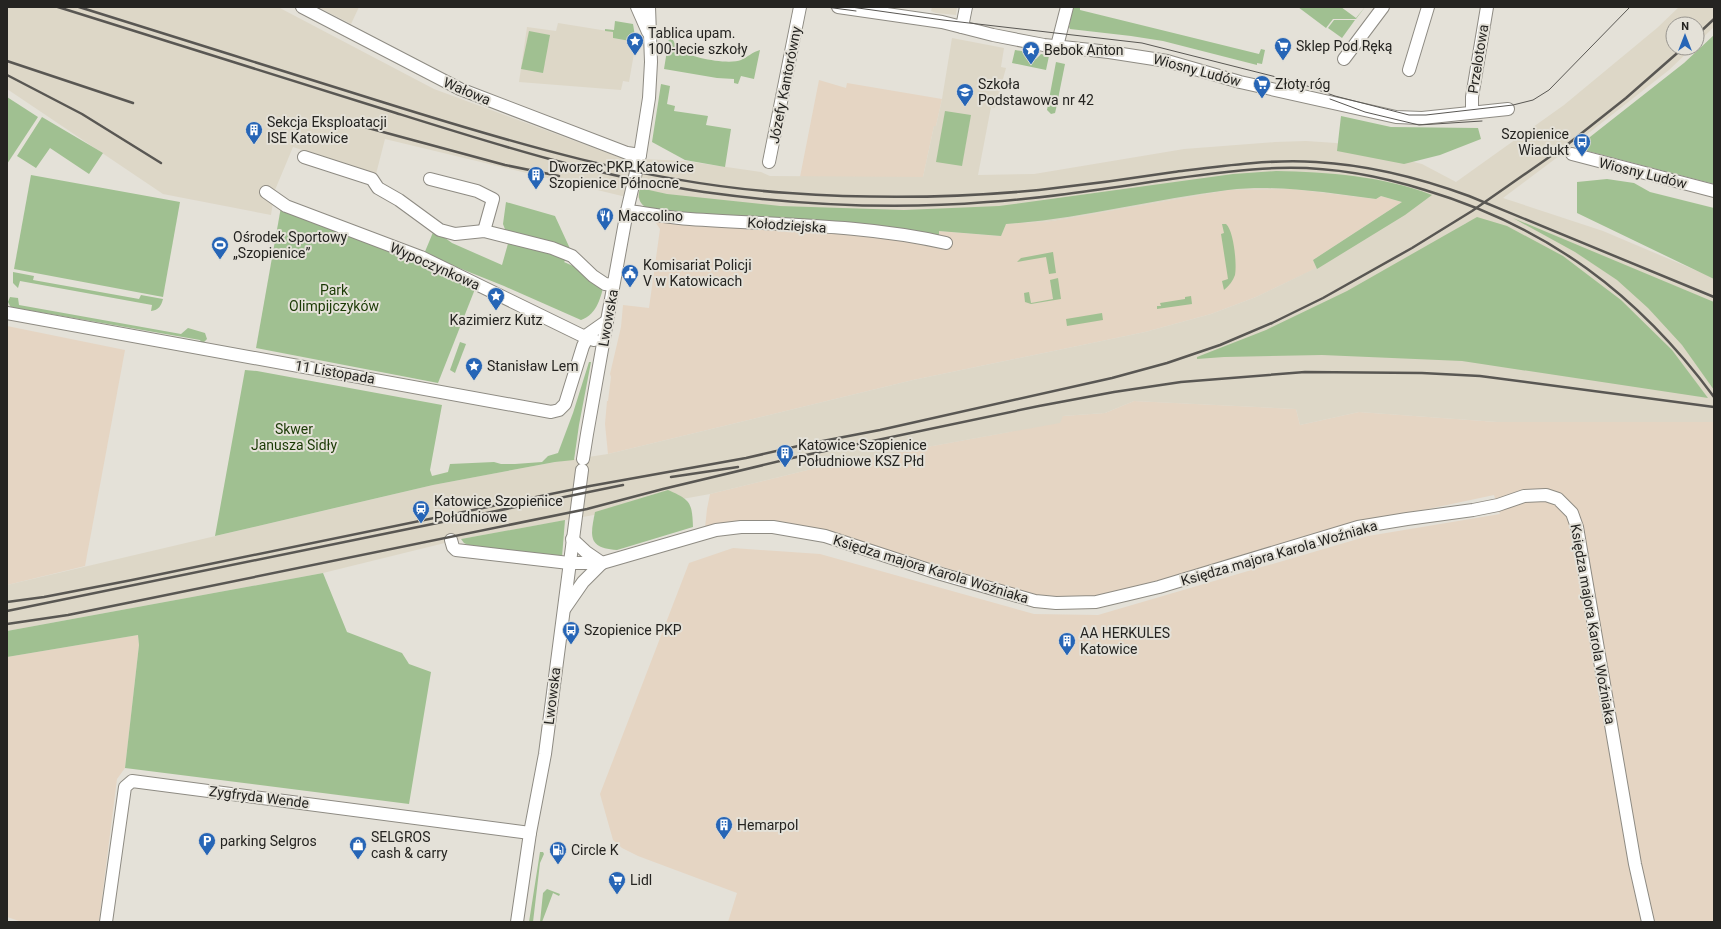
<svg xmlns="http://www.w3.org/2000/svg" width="1721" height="929" viewBox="0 0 1721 929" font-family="Roboto,sans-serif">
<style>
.industrial{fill:#e5d5c3}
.built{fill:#ddd7c7;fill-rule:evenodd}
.green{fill:#a0c091}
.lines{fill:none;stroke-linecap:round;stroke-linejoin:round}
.minor-casing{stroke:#8e8b83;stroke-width:14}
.minor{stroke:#fff;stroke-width:12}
.tram{stroke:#595753;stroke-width:1}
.rail{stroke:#595753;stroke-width:2.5}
.labels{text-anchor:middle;stroke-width:4;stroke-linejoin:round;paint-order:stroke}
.poi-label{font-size:14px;fill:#252421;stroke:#e4e1d8;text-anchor:start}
.street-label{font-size:14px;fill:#252421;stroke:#e4e1d8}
.park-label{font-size:14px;fill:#1a3904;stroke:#e4e1d8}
</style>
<rect width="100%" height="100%" fill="#e4e1d8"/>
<g class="industrial">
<polygon points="819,80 846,88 847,83 942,99 936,126 934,126 923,177 800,177"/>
<polygon points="1293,189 1376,199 1381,196 1402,202 1313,260 1317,268 1256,297 1211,314 1145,332 913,380 608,454 605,424 607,401 608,401 611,377 610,374 621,327 623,305 649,308 660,229 654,220 638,218 645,207 688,214 939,234 939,231 1000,236 1006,224 1052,221 1228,190"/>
<polygon points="7,326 125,350 85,566 7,585"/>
<polygon points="1134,401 1296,409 1300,425 1359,412 1497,422 1714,422 1714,922 728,922 737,893 638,856 622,848 613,840 600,794 689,563 733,548 820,554 1034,614 1098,615 1368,536 1500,514 1494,495 1315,533 1165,581 1096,597 1042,597 847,538 766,520 705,528 707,509 710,494 828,465 1009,432 1063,416 1105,413"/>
<polygon points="138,635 139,645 125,768 117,779 99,922 22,922 7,917 7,657"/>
</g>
<g class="built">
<path d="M7 7H278L434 89 621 158 685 161 761 172 770 176 923 177 934 126H936L942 99 952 38 1004 48 1001 67 1006 68 995 108 991 107 978 175 1034 174 1184 149 1275 142 1306 141 1336 143 1422 164 1456 182 1564 105 1657 28 1679 7H1714V27L1697 43V24H1673V48H1692L1669 70 1571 147 1503 198 1603 231 1714 278V422H1497L1359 412 1300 425 1296 409 1134 401 1105 413 1063 416 1060 423 828 465 710 494 461 539 323 573 7 631V585L433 485 555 462 608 454 913 380 1145 332 1211 314 1256 297 1316 268 1313 260 1402 202 1381 196 1376 199 1293 189 1228 190 1052 221 1006 224 1001 236 939 231V235L622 196 385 139 376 174 293 147 275 190 271 215 163 194 7 89ZM1466 223 1532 255 1381 275Z"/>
<polygon points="318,7 359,7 351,24"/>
<polygon points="932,7 957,7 956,15 936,13 931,11"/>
<polygon points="558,23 614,32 613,38 636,42 629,82 623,81 621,90 519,82 527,27 556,31"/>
</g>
<g class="green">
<polygon points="1073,7 1080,7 1080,10 1259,54 1261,49 1265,50 1262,64 1257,63 1257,65 1163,41 1131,36 1070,29 1069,27"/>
<polygon points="1298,7 1341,7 1356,18 1365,7 1356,19 1333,19 1326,28"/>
<polygon points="1334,20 1355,20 1342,38 1328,28"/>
<polygon points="615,21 633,24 636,42 613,38 613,32 605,31 605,29 614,30"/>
<polygon points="529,31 550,35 543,73 521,69"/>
<polygon points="1714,35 1714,184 1576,148 1684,63"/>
<path d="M669 38H672C674 42 676 46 679 49 689 58 729 65 741 60 748 57 752 52 760 50L754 79 741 76 738 84 734 83V79L717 78 664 69Z"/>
<polygon points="1015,50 1022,51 1026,58 1036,59 1041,54 1049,56 1046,70 1012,63"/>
<polygon points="1056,62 1065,64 1056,109 1055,113 1051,114 1047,110"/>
<polygon points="661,84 670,86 667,104 675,106 674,111 708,116 706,125 731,129 725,167 685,160 652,142"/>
<polygon points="7,97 38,117 7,164"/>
<polygon points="945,111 971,115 962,166 936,162"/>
<polygon points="1341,116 1391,127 1478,128 1481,139 1440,155 1404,164 1337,151"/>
<polygon points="42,117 103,153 89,174 50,148 36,168 17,156"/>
<path d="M1276 171C1328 172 1383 176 1432 195L1405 215 1317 269 1313 260 1402 202 1381 196 1376 199C1327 193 1278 184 1228 190 1153 199 1081 219 1006 224L1001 236 939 231V235L925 234 688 214 645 207C638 201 638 196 640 188L667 194 780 206 904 210 999 206 1233 174Z"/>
<polygon points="31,175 180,202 163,297 14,269"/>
<polygon points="1607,179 1634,183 1650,192 1714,208 1714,279 1577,213 1577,182"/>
<path d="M506 202 555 216 572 253 564 262 605 280C601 296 598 314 581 320L504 286 424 254 434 230 452 243 502 265 509 240 503 224Z"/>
<polygon points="281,207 408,258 475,289 438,383 256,348"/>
<polygon points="1477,217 1507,226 1563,256 1621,300 1672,350 1708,398 1462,361 1322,355 1224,357 1197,359 1197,357 1266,330 1347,291"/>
<polygon points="1513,218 1714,302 1714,390 1682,345 1648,308 1617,280 1575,252"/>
<path d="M1222 224H1226C1234 231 1237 265 1235 275 1233 281 1229 286 1224 290L1222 281 1228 279 1221 234 1224 233Z"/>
<polygon points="1053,252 1056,273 1049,274 1046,257 1017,262 1021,258"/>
<path d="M13 272 34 276 33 280 139 299 141 295 163 299C161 306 159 310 151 311L152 305 20 281 18 288 13 283Z"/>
<polygon points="1058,278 1061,299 1031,304 1025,302 1024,293 1029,292 1031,303 1053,299 1050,280"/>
<polygon points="1191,296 1192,304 1157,309 1157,306 1161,306 1160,303 1185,299 1185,297"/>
<polygon points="10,297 18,298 19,305 181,334 188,328 205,333 207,339 202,344 200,340 16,308 12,310 8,302"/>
<polygon points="1102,313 1103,320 1067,326 1066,319"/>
<polygon points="460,342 466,344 455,373 450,370"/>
<polygon points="589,362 591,362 579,425 574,460 555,462 433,485 215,536 245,370 257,371 442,405 430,470 432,476 448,472 450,464 494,462 501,464 515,464 542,462 548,456 558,453 573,413"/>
<path d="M668 490C691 500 692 503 693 527L617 550C588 548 590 537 595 512Z"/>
<polygon points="565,520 562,557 470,546 464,543 461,539"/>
<polygon points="323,573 347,632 402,653 409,664 431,672 409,804 125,768 139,645 138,635 7,657 7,631"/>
<polygon points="540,852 543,852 544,854 540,863 533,922 529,922"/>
<polygon points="547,889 560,894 559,896 553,893 542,922 540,922 543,893"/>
</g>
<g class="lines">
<defs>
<g id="minor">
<polyline points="302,7 460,89 627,153 640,155"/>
<polyline points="637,7 648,32"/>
<polyline points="838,7 942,22 993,35 1044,45 1109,52 1167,61 1240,82 1396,117 1422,118 1508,109"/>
<polyline points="962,27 966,7"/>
<polyline points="1057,46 1067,7"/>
<polyline points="1344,59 1383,7"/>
<polyline points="1409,70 1428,7"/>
<polyline points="1472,112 1472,97 1487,7"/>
<polyline points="1572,154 1714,191"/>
<polyline points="304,157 372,179 378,188 399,200 440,230 455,234 484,231 552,248 572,256 593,276 605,284 613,285"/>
<polyline points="769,162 800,7"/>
<polyline points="430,179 477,191 493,199 484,231"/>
<polyline points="266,192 286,206 421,257 587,338 594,340"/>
<path d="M627 211C648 213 669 218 690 219 775 225 863 224 946 243"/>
<polyline points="7,313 551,412 559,410 565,404 583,346 587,338 587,335 607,321"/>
<polyline points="583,459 587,434 607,321 627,211 640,155 649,98 651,62 649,7"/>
<polyline points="572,539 586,552 602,563"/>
<polyline points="451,540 453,547 456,550 569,563 602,563 716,530 741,527 773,527 825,536 941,574 1035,601 1056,603 1096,602 1159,587 1358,527 1407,519 1473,510 1498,505 1524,496 1546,495 1558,499 1572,513 1577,527 1635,864 1648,922"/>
<polyline points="565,608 583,582 602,563"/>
<polyline points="106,922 125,787 132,781 530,833"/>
<polyline points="517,922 530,833 545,754 582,470"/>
</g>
</defs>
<use href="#minor" class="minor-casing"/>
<use href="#minor" class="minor"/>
<g class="tram">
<polyline points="826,7 856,11"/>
<polyline points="851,7 943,20 1142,43 1296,82 1335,96 1409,115 1426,115 1513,105 1533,100 1549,90 1630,7"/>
<polyline points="1330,99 1365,112 1419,125 1482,121"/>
</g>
<g class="rail">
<path d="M58 7C171 42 283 78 396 113 498 145 599 177 704 192 798 205 893 210 987 202 1049 198 1110 188 1171 179 1206 174 1242 169 1277 168 1328 166 1377 175 1425 190 1548 227 1638 294 1714 397"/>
<path d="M79 7C179 38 279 70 379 101 513 143 648 184 789 193 873 199 956 198 1039 190 1084 185 1129 179 1174 172 1221 166 1269 159 1316 162 1369 165 1420 178 1469 196L1714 297"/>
<polyline points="1697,35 1714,19"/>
<polyline points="7,61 133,103"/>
<polyline points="7,75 82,114 161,163"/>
<polyline points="346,122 505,165 559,176"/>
<polyline points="671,477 738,467"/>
<polyline points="7,602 44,597 132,580 590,486 746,458 807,444 880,430 1112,378 1167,363 1220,345 1272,323 1323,298 1412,248 1472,211 1568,144 1626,98 1683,48"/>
<polyline points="7,611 623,485"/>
<polyline points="7,624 68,615 132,602 587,509 663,489 801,456 1039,406 1114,392 1181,382 1305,372 1422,373 1480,376 1714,407"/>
</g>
</g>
<defs>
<symbol id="sight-pin" viewBox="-11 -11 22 30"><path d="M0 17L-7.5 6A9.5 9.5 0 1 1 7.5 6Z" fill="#2665b6" stroke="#e4e1d8"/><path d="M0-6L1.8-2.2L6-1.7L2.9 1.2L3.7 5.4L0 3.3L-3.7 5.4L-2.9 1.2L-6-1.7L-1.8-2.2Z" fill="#fff"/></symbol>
<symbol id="supermarket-pin" viewBox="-11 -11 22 30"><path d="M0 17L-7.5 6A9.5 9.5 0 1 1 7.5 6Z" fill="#2665b6" stroke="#e4e1d8"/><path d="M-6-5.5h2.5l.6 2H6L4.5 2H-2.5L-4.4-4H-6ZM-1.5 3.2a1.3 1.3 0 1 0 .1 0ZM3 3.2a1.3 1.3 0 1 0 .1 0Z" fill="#fff"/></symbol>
<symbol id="school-pin" viewBox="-11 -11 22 30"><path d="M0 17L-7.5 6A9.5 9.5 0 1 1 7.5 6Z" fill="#2665b6" stroke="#e4e1d8"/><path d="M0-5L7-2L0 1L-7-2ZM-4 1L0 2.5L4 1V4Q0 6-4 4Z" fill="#fff"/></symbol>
<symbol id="building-pin" viewBox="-11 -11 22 30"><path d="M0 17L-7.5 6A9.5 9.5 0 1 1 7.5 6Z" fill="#2665b6" stroke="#e4e1d8"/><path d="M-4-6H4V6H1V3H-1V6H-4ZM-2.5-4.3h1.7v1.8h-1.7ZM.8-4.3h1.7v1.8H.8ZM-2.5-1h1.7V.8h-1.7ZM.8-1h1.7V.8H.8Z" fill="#fff"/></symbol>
<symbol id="bus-pin" viewBox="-11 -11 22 30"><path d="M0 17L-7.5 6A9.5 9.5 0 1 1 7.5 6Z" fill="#2665b6" stroke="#e4e1d8"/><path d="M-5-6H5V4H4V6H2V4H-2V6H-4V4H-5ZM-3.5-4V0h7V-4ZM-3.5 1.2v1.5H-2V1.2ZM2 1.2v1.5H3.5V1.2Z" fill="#fff"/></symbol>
<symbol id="restaurant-pin" viewBox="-11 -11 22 30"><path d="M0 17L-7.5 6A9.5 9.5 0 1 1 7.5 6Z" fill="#2665b6" stroke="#e4e1d8"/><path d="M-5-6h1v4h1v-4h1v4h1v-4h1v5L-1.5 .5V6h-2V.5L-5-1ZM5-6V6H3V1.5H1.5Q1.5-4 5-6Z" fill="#fff"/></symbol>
<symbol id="stadium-pin" viewBox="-11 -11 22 30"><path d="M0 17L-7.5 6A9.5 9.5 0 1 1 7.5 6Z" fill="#2665b6" stroke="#e4e1d8"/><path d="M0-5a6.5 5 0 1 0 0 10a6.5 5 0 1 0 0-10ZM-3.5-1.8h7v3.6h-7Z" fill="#fff"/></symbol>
<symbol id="civic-pin" viewBox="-11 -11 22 30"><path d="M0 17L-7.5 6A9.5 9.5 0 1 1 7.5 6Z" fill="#2665b6" stroke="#e4e1d8"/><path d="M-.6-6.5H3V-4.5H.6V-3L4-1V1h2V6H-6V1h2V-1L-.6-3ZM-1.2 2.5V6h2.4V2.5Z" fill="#fff"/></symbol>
<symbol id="station-pin" viewBox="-11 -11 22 30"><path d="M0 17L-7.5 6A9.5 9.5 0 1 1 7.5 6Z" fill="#2665b6" stroke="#e4e1d8"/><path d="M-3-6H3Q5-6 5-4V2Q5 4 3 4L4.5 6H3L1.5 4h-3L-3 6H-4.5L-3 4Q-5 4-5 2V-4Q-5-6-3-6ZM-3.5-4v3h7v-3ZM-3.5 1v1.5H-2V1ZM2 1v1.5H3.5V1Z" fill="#fff"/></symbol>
<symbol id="parking-pin" viewBox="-11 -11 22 30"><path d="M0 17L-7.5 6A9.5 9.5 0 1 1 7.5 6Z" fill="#2665b6" stroke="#e4e1d8"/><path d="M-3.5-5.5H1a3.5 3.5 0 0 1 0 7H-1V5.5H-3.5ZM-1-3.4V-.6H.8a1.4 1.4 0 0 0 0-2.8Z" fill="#fff"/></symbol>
<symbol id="shop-pin" viewBox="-11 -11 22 30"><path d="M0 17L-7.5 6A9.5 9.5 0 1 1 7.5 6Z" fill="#2665b6" stroke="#e4e1d8"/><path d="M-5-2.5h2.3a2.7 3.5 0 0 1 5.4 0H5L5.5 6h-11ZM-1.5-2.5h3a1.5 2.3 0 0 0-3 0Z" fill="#fff"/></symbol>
<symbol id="fuel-pin" viewBox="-11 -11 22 30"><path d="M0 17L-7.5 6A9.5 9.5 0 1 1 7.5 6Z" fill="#2665b6" stroke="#e4e1d8"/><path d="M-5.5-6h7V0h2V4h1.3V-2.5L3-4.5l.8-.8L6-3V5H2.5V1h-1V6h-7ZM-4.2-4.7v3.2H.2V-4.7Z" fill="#fff"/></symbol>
</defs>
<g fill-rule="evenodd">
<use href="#sight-pin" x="625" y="31" width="20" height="27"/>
<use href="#supermarket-pin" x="1273" y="36" width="20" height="27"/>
<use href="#sight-pin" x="1021" y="40" width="20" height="27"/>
<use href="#supermarket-pin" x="1252" y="74" width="20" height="27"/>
<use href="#school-pin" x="955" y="82" width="20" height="27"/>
<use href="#building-pin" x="244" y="120" width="20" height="27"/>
<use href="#bus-pin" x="1572" y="132" width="20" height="27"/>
<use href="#building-pin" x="526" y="165" width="20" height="27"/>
<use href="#restaurant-pin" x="595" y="206" width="20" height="27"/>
<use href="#stadium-pin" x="210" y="235" width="20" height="27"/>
<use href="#civic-pin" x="620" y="263" width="20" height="27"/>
<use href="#sight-pin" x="486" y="286" width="20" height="27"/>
<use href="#sight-pin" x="464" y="356" width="20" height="27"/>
<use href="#building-pin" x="775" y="443" width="20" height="27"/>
<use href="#station-pin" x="411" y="499" width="20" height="27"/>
<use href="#bus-pin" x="561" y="620" width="20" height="27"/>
<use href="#building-pin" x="1057" y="631" width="20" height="27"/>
<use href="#building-pin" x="714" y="815" width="20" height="27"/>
<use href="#parking-pin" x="197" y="831" width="20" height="27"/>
<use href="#shop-pin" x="348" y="835" width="20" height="27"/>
<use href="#fuel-pin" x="548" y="840" width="20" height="27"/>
<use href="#supermarket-pin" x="607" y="870" width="20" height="27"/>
</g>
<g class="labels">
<g class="poi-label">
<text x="648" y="38">Tablica upam.<tspan x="648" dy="16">100-lecie szkoły</tspan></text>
<text x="1296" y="51">Sklep Pod Ręką</text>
<text x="1044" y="55">Bebok Anton</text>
<text x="978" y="89">Szkoła<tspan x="978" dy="16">Podstawowa nr 42</tspan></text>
<text x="1275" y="89">Złoty róg</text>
<text x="267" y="127">Sekcja Eksploatacji<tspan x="267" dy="16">ISE Katowice</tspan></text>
<text x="1569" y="139" text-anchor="end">Szopienice<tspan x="1569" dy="16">Wiadukt</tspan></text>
<text x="549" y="172">Dworzec PKP Katowice<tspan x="549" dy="16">Szopienice Północne</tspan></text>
<text x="618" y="221">Maccolino</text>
<text x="233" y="242">Ośrodek Sportowy<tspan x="233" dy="16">„Szopienice”</tspan></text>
<text x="643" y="270">Komisariat Policji<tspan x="643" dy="16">V w Katowicach</tspan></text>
<text x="496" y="325" text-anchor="middle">Kazimierz Kutz</text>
<text x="487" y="371">Stanisław Lem</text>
<text x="798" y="450">Katowice Szopienice<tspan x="798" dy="16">Południowe KSZ Płd</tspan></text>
<text x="434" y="506">Katowice Szopienice<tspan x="434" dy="16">Południowe</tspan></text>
<text x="584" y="635">Szopienice PKP</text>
<text x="1080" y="638">AA HERKULES<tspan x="1080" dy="16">Katowice</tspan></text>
<text x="737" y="830">Hemarpol</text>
<text x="371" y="842">SELGROS<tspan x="371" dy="16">cash &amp; carry</tspan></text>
<text x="220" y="846">parking Selgros</text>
<text x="571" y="855">Circle K</text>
<text x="630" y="885">Lidl</text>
</g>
<g class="street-label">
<text transform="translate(1478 59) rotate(-81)" y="5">Przelotowa</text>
<text transform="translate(1197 70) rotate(15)" y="5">Wiosny Ludów</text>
<text transform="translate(785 85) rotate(-79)" y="5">Józefy Kantorówny</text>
<text transform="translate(467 91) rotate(23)" y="5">Wałowa</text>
<text transform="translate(1643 173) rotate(14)" y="5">Wiosny Ludów</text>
<text transform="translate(787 225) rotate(4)" y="5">Kołodziejska</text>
<text transform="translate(435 266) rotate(24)" y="5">Wypoczynkowa</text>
<text transform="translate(608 318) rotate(-80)" y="5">Lwowska</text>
<text transform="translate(335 372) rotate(10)" y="5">11 Listopada</text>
<text transform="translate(1279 553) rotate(-16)" y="5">Księdza majora Karola Woźniaka</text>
<text transform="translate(931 569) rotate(17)" y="5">Księdza majora Karola Woźniaka</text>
<text transform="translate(1593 624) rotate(80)" y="5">Księdza majora Karola Woźniaka</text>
<text transform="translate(552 696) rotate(-83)" y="5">Lwowska</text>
<text transform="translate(259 797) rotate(7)" y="5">Zygfryda Wende</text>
</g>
<g class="park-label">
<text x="334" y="295">Park<tspan x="334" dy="16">Olimpijczyków</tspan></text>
<text x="294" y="434">Skwer<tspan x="294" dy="16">Janusza Sidły</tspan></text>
</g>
</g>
<rect width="1721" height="929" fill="none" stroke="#252421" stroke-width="16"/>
<g transform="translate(1685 36)"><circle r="19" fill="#e4e1d8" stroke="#98958f"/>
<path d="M0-3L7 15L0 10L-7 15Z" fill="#2665b6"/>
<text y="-6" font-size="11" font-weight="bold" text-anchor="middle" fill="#252421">N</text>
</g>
</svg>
